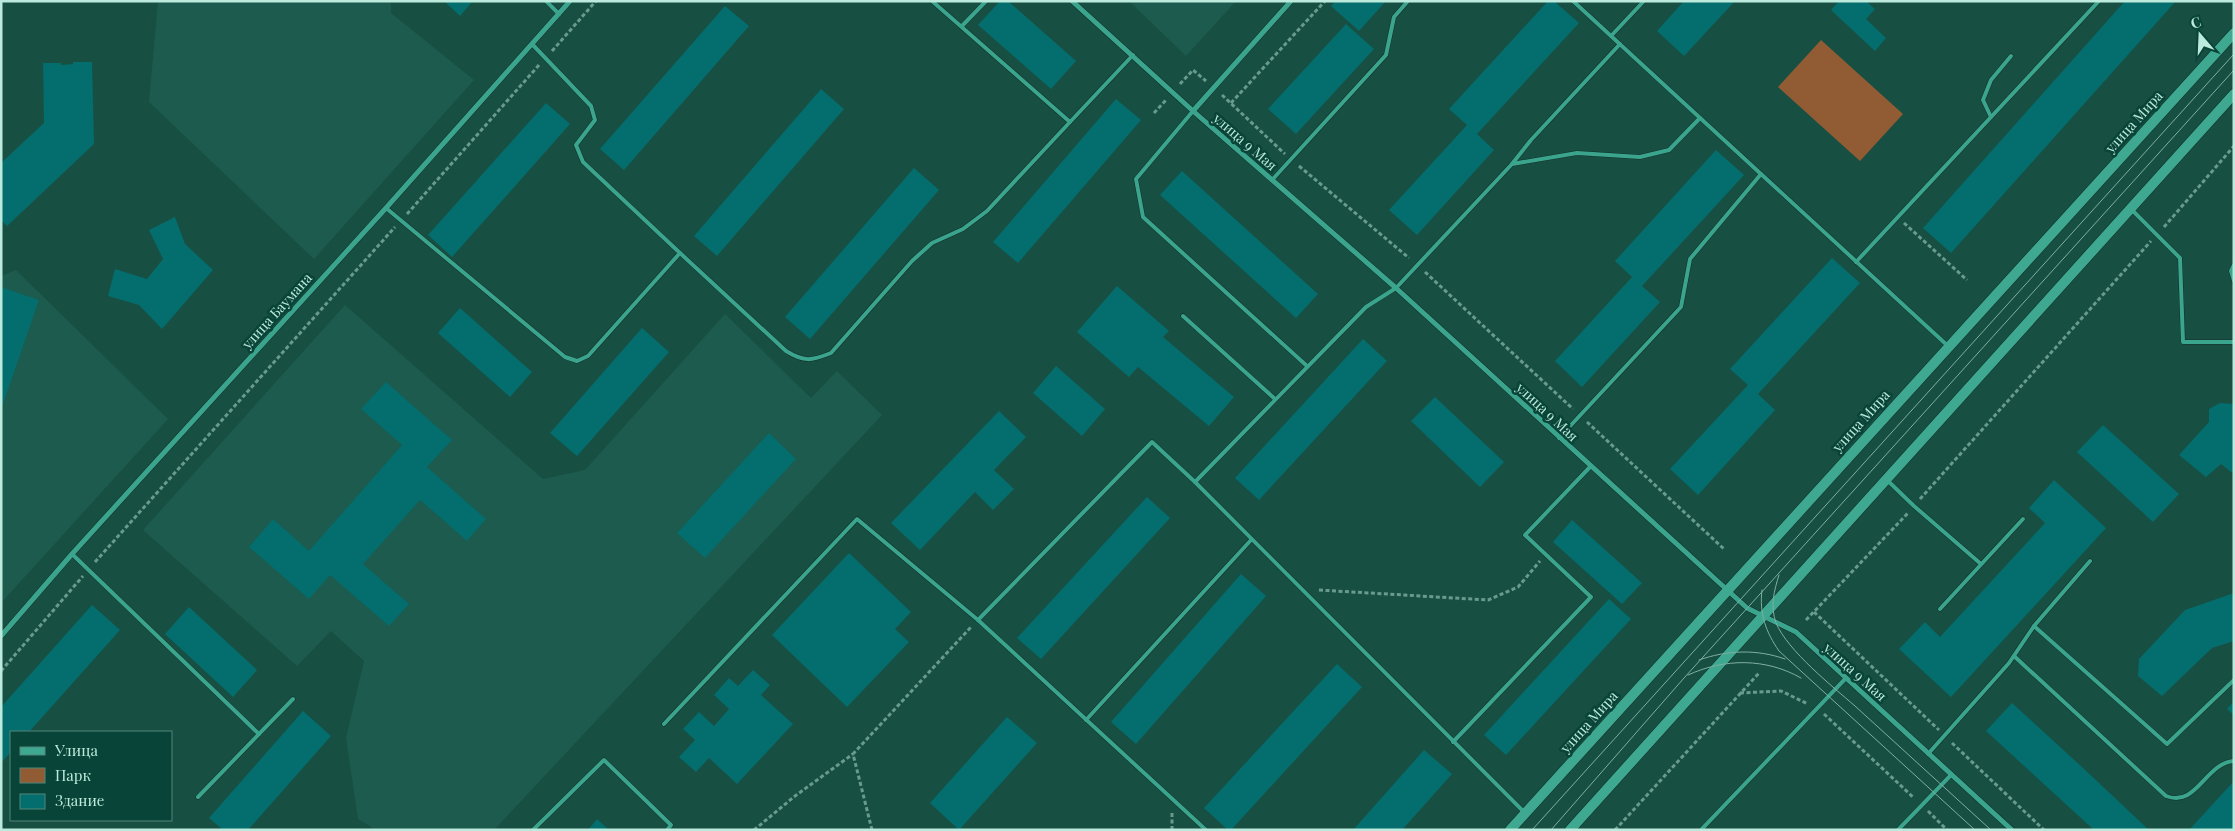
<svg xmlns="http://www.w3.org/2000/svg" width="2235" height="831" viewBox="0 0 2235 831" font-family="'Playfair Display',serif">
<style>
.built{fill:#1c5b4d}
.green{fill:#915b34}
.building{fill:#046d6d}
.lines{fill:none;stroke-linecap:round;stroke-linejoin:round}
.service-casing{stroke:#11312a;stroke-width:5}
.minor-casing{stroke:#11312a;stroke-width:6}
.secondary-casing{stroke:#11312a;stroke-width:11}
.path{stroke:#689b8e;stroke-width:3;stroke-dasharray:4 2.5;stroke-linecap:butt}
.service{stroke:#3ba48d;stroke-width:4}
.minor{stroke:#3ba48d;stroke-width:5}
.secondary{stroke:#3ea890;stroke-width:10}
.tram{stroke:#7eafa2;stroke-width:1}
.labels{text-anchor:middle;stroke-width:5;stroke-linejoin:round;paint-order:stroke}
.street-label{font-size:14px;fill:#bceadc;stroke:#084438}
</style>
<rect width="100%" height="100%" fill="#184f43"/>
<g class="built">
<polygon points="158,1 391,1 391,13 474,80 314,259 149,102"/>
<polygon points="1129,1 1236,1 1186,56"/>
<polygon points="16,270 168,419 1,603 1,276"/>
<polygon points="345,305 543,479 585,470 725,314 811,398 837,371 882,415 494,830 376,830 358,819 346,738 364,661 331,631 297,666 143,530"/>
</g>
<polygon class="green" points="1821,40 1903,114 1860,161 1778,87"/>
<g class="building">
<polygon points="444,1 473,1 460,16"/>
<polygon points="1000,1 1008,1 1076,61 1051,89 978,25"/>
<polygon points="1335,1 1386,1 1359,31 1331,6"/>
<polygon points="1548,1 1554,1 1579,23 1477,134 1494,150 1417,235 1389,210 1467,125 1449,109"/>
<polygon points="1684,1 1735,1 1684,56 1657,31"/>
<polygon points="1839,1 1866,1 1875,9 1866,19 1886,38 1875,51 1831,10"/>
<polygon points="2125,1 2176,1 1951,253 1923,228"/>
<polygon points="725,6 749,26 624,170 600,149"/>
<polygon points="1346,24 1374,49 1296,134 1268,109"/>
<polygon points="73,62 92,62 94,144 7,226 1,220 1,163 44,123 43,63 61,63 61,65 73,64"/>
<polygon points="821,89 844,109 717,256 694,236"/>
<polygon points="1116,99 1141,120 1018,263 993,242"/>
<polygon points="546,103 570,124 452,257 428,235"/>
<polygon points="1716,150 1744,175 1642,286 1660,302 1582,387 1555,361 1632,277 1615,261"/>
<polygon points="914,168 939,190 810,339 785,317"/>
<polygon points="1182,171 1318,294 1296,318 1160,195"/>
<polygon points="175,217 185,244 213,270 162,329 139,305 108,296 115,269 147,279 163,259 149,230"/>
<polygon points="1832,258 1860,283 1758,394 1775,410 1698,495 1670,469 1748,385 1730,369"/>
<polygon points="1117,286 1169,331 1163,337 1234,397 1209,426 1138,367 1129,377 1077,332"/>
<polygon points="1,287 39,300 2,407 1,407"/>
<polygon points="460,308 532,372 510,397 438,333"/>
<polygon points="642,328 669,352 577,456 550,433"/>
<polygon points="1363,339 1387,361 1259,500 1235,478"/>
<polygon points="1056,366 1105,409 1082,436 1033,393"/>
<polygon points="386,382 452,440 427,467 486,519 467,541 420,500 363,564 409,604 389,626 330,575 309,599 249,547 273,519 309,551 402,445 361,409"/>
<polygon points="1435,397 1504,462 1480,487 1411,421"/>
<polygon points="2220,403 2234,404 2234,471 2231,472 2221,464 2206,477 2179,455 2209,422 2209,409"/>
<polygon points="999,411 1026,437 994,470 1014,489 993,510 975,492 920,550 891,523"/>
<polygon points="2103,425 2179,494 2153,522 2077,452"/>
<polygon points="769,433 796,459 705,558 677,533"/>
<polygon points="2054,480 2106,528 1951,697 1899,649 1925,622 1940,637 2045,523 2029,508"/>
<polygon points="1147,497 1170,518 1041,659 1017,638"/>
<polygon points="1572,520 1642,583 1622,604 1553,542"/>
<polygon points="849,553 911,612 895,629 909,642 847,707 772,635"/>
<polygon points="1241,574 1266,596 1136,744 1111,722"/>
<polygon points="2234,593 2234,641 2212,648 2162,696 2138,676 2139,659 2185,610"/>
<polygon points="1609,599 1631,619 1506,755 1484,735"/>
<polygon points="92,605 120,630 29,732 11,732 11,752 1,763 1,707"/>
<polygon points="189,607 257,670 233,697 165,634"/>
<polygon points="1337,664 1362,687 1231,830 1228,830 1204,808"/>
<polygon points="753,670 770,685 761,695 793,724 737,784 709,758 696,772 679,757 695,740 683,729 699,712 714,726 729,709 714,695 729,678 738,686"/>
<polygon points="2234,701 2234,715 2227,709"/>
<polygon points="2012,703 2082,767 2149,830 2094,830 1986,731"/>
<polygon points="303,711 331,736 248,830 223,830 209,818"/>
<polygon points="1007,717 1037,743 959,830 930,803"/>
<polygon points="1424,750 1452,774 1402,830 1353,830"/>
<polygon points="2234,781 2234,830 2189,830"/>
<polygon points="597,819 609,830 588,830"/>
</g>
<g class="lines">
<defs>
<g id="service">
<polyline points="546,1 559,14"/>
<polyline points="932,1 1070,122 1133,55"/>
<polyline points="1573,1 1948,346"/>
<polyline points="962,26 986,1"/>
<polyline points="1611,36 1644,1"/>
<polyline points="1193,111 1136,179 1143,217 1307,366"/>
<polyline points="1991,117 1983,100 1991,80 2011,56"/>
<polyline points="1512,164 1577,153 1640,157 1669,150 1700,118"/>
<polyline points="1272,180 1386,55 1394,17 1408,1"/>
<polyline points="386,208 565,357 577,361 588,356 680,253 583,162 576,145 595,120 591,106 532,44"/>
<polyline points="2132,210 2180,258 2183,342 2234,342"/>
<path d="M680 253 786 351C804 362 811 361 831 353L912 261 932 243 963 229 987 211 1070 122"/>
<polyline points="1856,262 2099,1"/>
<polyline points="2234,265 2231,271 2234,281"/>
<polyline points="1183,316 1275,399"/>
<polyline points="1559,438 1681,307 1690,259 1761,174"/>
<polyline points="1888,481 1914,506 1981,564"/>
<polyline points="72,554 259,734"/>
<polyline points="1940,609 2023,519"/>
<polyline points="978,620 1152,442 1195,482"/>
<polyline points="2034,626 2090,561"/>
<path d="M2014 656 2166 796C2197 808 2205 763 2234 761"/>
<polyline points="1086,720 1251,540"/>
<polyline points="664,724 857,519 978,620 1206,830"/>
<polyline points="1453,742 1591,597 1525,535 1590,467"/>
<polyline points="1928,754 2009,663 2034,626 2167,744 2234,680"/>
<polyline points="198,797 293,699"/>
<polyline points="1524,812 1195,482 1366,307 1396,288 1512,164 1531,140 1620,44"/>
<polyline points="533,830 604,760 671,825 667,830"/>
<polyline points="1701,830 1846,678"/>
<polyline points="1898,830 1951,775"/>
</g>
<g id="minor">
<polyline points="1072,1 1193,111 1396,288 1747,608 1796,632 2012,830"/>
<polyline points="1193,111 1291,1"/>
<polyline points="1,636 72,554 386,208 570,1"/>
</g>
<g id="secondary">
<polyline points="1510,830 2234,33"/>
<polyline points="1570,830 2234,94"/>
</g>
</defs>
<use href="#service" class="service-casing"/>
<use href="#minor" class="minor-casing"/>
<use href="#secondary" class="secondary-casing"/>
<g class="path">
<polyline points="552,51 596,1"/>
<polyline points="1180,84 1193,70 1206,81"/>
<polyline points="1222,95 1285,154"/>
<polyline points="1231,103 1325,1"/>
<polyline points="1154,113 1166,100"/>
<polyline points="1299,166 1409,258"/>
<polyline points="407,214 539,65"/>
<polyline points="1904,223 1967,280"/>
<polyline points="2164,227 2234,146"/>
<polyline points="1425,272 1573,409"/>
<polyline points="1587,422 1724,549"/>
<polyline points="1920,499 2151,241"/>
<polyline points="95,562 395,227"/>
<polyline points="1319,590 1488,600 1518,587 1540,561"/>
<polyline points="1814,612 1939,730"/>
<polyline points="1806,620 1908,513"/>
<polyline points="1,671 83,576"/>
<polyline points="1740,693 1781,691 1808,704"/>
<polyline points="1824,714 1914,798"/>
<polyline points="1952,743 2044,830"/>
<polyline points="1928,811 1947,830"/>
<polyline points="1172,813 1172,830"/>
<polyline points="754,830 795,796 853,754"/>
<polyline points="872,830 853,754 972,626"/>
<polyline points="1615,830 1760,672"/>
</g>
<use href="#service" class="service"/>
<use href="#minor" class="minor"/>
<use href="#secondary" class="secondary"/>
<g class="tram">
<path d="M1779 575C1774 591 1770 606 1776 623 1788 651 1832 686 1855 706 1900 747 1946 789 1991 830"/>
<path d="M1762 590C1759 614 1766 632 1779 651L1975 830"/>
<path d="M1699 660C1727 650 1757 649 1785 659"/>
<path d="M1688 675C1725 658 1766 658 1801 678"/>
<polyline points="1532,830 2234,54"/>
<polyline points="1551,830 1684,678 2234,70"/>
</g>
</g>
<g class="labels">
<g class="street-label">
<text transform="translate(2134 122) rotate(-48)" y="5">улица Мира</text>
<text transform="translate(1245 142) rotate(41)" y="5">улица 9 Мая</text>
<text transform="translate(277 311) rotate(-48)" y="5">улица Баумана</text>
<text transform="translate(1547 412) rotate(43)" y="5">улица 9 Мая</text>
<text transform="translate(1861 421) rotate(-48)" y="5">улица Мира</text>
<text transform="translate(1855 672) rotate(42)" y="5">улица 9 Мая</text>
<text transform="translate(1589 722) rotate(-48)" y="5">улица Мира</text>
</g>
</g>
<rect width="2235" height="831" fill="none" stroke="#bceadc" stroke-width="5"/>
<rect x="10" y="731" width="162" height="90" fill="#084438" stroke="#50867a"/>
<rect x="20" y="747" width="25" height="8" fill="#3ea890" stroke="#50867a"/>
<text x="55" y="756" font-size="15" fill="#bceadc">Улица</text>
<rect x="20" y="768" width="25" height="15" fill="#915b34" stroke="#50867a"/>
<text x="55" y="781" font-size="15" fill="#bceadc">Парк</text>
<rect x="20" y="794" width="25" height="15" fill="#046d6d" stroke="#50867a"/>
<text x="55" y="806" font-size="15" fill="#bceadc">Здание</text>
<g transform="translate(2200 35) rotate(341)" stroke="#084438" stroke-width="4" paint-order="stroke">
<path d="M0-4L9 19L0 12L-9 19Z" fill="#bceadc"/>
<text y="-8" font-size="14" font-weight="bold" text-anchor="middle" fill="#bceadc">С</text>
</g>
</svg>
